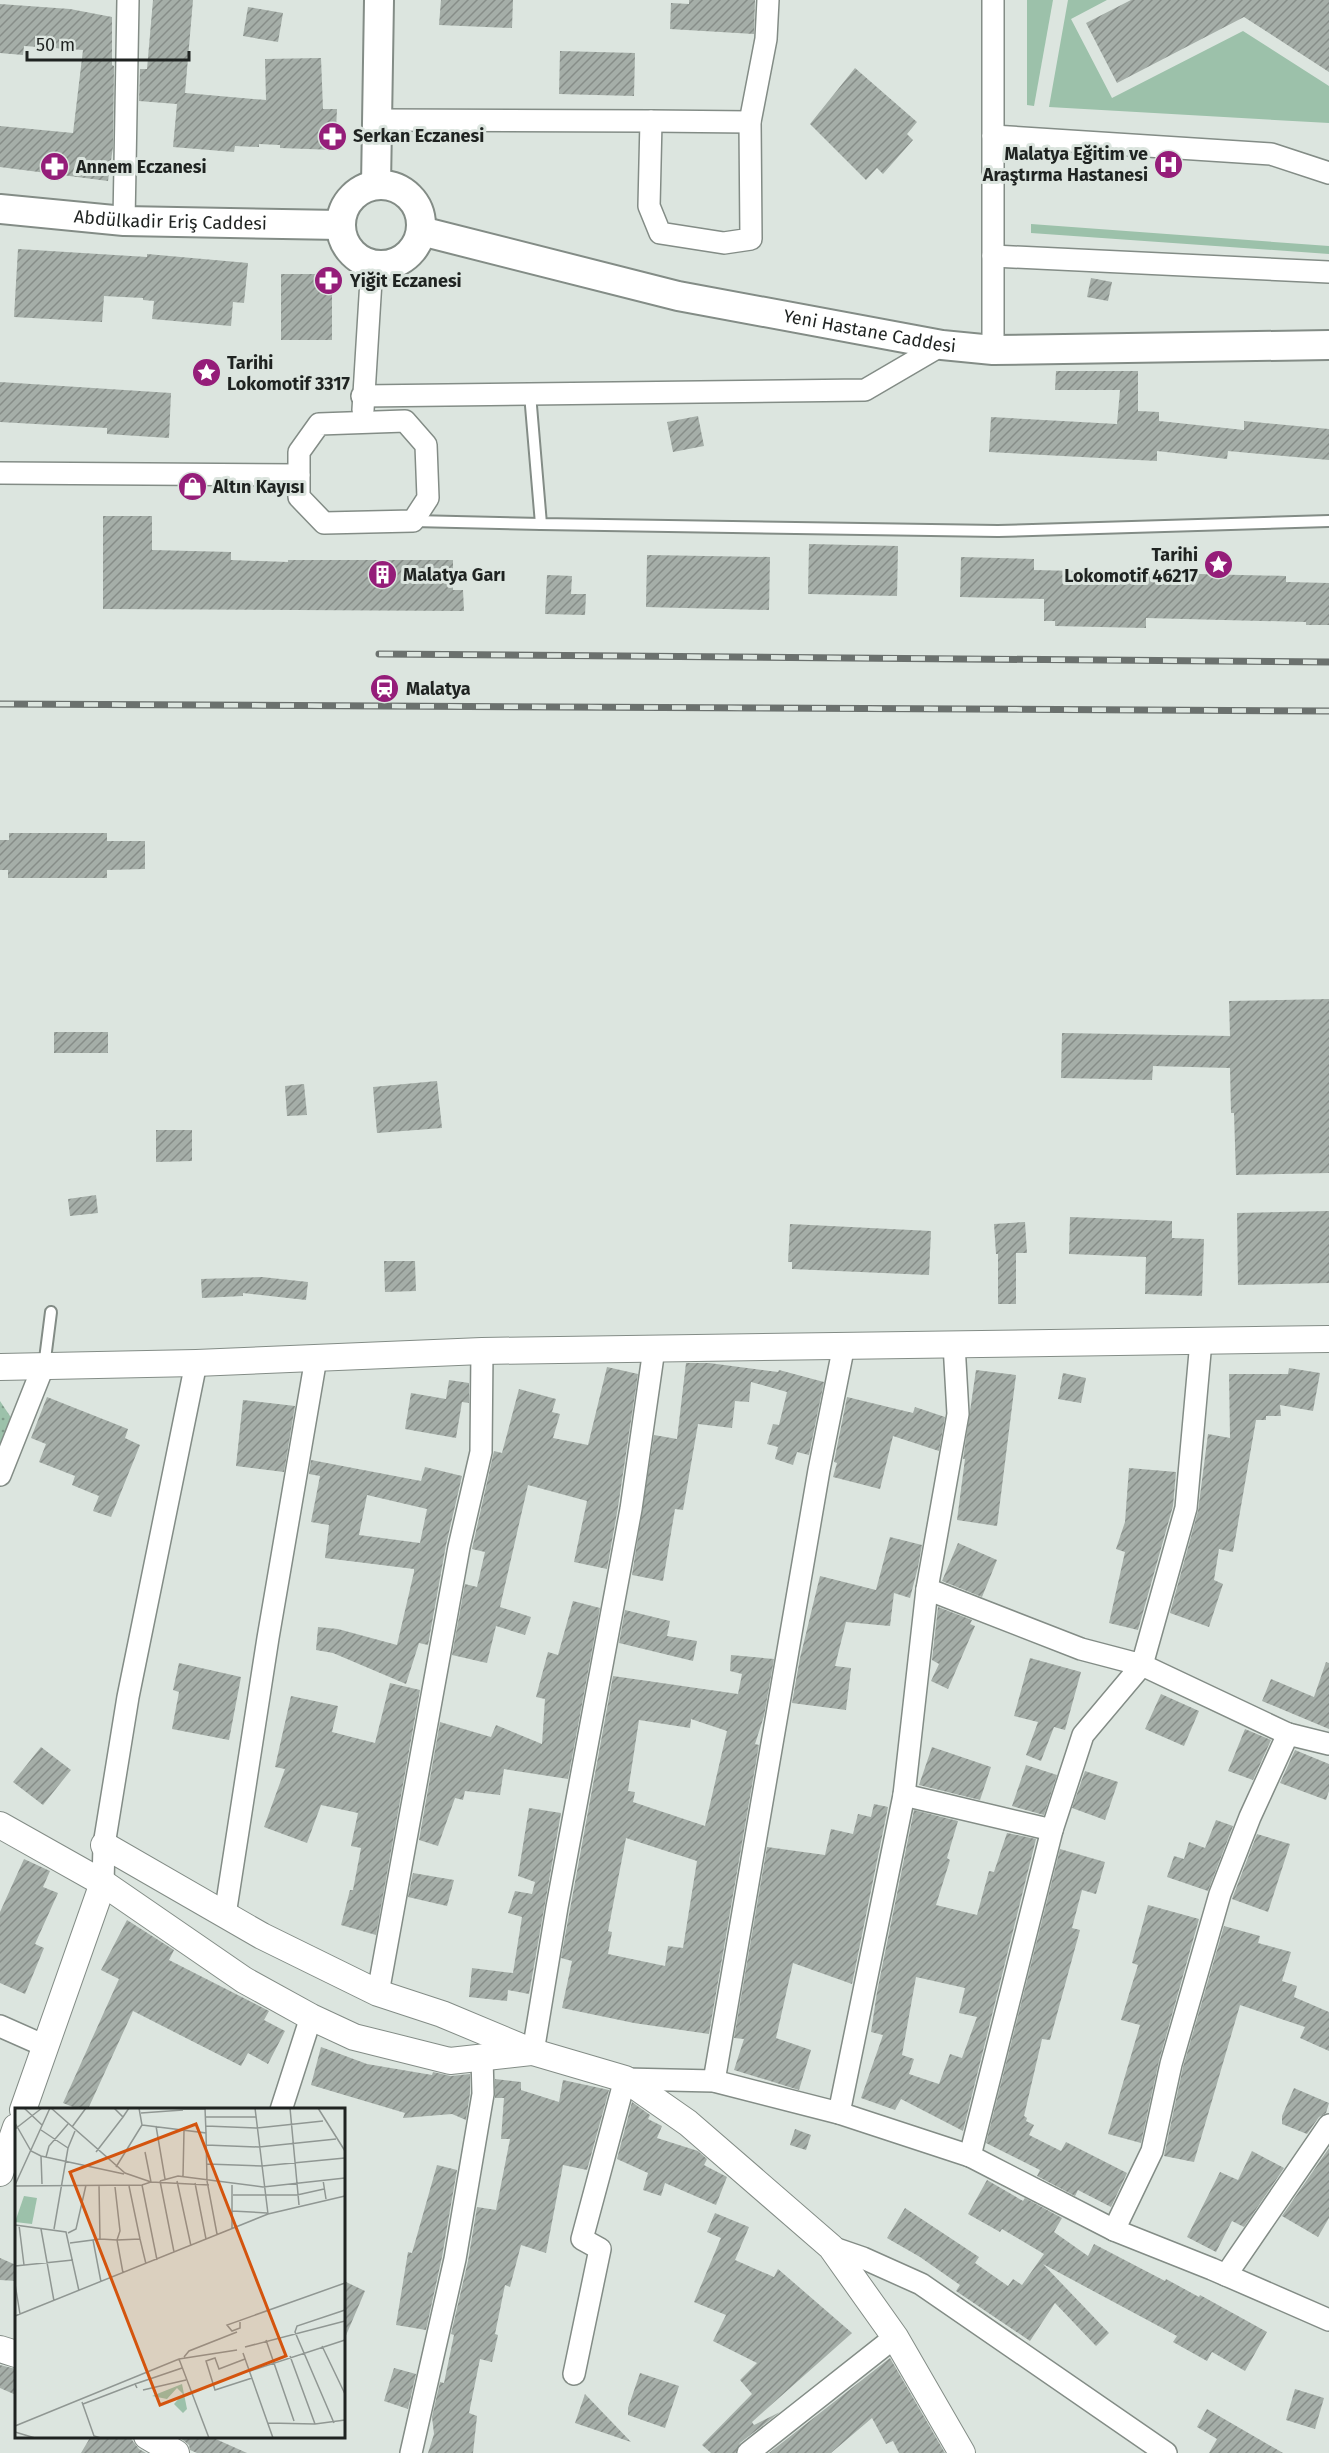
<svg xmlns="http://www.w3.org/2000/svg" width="1329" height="2453" viewBox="0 0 1329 2453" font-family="'Fira Sans',sans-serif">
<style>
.grass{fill:#9cc1aa}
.park{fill:url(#park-dots)}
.building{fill:url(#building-hatch);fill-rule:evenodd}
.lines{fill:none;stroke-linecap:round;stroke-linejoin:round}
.service-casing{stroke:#838c86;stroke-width:14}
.minor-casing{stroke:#838c86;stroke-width:24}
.tertiary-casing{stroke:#838c86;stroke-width:28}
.secondary-casing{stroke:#838c86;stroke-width:32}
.service{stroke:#fff;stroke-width:10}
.minor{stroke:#fff;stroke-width:21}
.tertiary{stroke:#fff;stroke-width:26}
.secondary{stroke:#fff;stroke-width:28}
.rail-casing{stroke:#6b716e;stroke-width:7}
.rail{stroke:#dce5df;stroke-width:4.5;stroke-dasharray:14;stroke-linecap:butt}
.labels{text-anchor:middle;stroke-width:6;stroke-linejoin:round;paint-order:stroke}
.poi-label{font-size:18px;font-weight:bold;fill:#1f2321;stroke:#dce5df;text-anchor:start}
.street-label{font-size:18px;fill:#1f2321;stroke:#dce5df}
.inset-road{fill:none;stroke:#909793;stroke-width:1.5}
.view{fill:#d4540e;fill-opacity:0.15;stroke:#d4540e;stroke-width:3}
.inset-edge{fill:none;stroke:#1f2321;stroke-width:3}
</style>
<defs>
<pattern id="park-dots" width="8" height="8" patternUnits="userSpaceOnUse" patternTransform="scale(1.5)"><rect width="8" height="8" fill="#9cc1aa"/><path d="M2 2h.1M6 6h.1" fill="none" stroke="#7f9c8a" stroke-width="1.8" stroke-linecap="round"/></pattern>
<pattern id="building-hatch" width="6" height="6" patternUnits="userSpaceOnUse" patternTransform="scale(1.5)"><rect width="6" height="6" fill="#a5aea8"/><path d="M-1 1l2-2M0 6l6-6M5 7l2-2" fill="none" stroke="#868d88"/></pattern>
</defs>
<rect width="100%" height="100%" fill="#dce5df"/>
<g class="grass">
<polygon points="1027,0 1053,0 1034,106 1027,105"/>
<polygon points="1068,0 1107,0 1071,19 1112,98 1243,31 1329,86 1329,123 1049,107"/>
<polygon points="1031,224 1329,246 1329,254 1031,233"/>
</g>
<polygon class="park" points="0,1401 14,1422 0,1452"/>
<g class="building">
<polygon points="153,0 193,0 185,93 266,100 265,59 321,58 323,109 337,109 335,150 280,148 280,145 259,144 259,147 235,146 234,152 173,147 177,104 139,101 140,69 147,69"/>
<polygon points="441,0 513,0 512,28 439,25"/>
<polygon points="689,0 755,0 754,34 670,29 671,3 689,4"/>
<polygon points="1131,0 1329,0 1329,72 1244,17 1117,83 1086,23"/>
<polygon points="0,4 70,9 112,17 112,65 114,66 113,147 108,181 0,167 0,126 73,133 83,50 24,46 23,55 0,53"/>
<polygon points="248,7 283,13 278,42 243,36"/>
<polygon points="560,51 635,53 634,96 559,94"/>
<polygon points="855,68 917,122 907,134 913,140 883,174 877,168 866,180 810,124"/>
<polygon points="18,249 147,257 147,254 248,263 244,303 233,302 231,326 152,319 154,301 143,300 143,298 104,296 102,322 14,317"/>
<rect x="281" y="274" width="51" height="66"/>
<polygon points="1091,278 1112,282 1108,301 1087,297"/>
<polygon points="1056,371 1138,371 1138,411 1159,412 1159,421 1244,430 1244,421 1329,429 1329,460 1228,451 1227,459 1157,451 1157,461 989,452 991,417 1117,424 1120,390 1055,390"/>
<polygon points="0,382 171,393 169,438 107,434 107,428 0,422"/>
<polygon points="698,416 704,446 673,452 667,422"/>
<polygon points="103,516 152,516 152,550 231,552 231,560 288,562 288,560 453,560 453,590 463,590 464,611 103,609"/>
<polygon points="809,544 898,546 897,596 808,594"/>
<polygon points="647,555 770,557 769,610 646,607"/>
<polygon points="961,557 1034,559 1034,570 1286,576 1286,582 1329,583 1329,625 1306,625 1306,622 1146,618 1146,628 1055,626 1055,621 1044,621 1044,599 960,597"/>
<polygon points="547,575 572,576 571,594 586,594 585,615 545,614"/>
<polygon points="9,833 107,833 107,841 145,841 145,869 107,870 107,878 8,878 8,870 0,870 0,840 9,840"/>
<polygon points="1329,999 1329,1173 1236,1175 1234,1113 1231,1113 1230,1068 1153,1066 1152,1080 1061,1078 1062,1033 1230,1036 1229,1001"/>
<rect x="54" y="1032" width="54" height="21"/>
<polygon points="437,1081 442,1128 377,1133 373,1087"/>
<polygon points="304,1084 307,1115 287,1116 285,1086"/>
<polygon points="156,1130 192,1130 192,1161 156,1162"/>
<polygon points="96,1195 98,1213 70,1216 68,1199"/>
<polygon points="1329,1211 1329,1283 1238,1285 1237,1213"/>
<polygon points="1070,1217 1172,1221 1172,1238 1204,1239 1202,1296 1145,1294 1146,1257 1069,1254"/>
<polygon points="1025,1222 1027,1253 1016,1253 1016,1304 998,1304 998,1254 996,1254 994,1224"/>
<polygon points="790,1224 931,1231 929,1275 792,1269 792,1262 788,1262"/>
<polygon points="384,1261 415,1261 416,1291 385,1292"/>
<polygon points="262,1277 308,1282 306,1300 243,1293 243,1296 202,1298 201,1279"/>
<polygon points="686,1363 709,1363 778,1372 779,1370 824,1382 809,1455 797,1452 793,1465 775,1459 778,1447 767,1444 773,1424 779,1425 787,1392 751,1382 749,1402 735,1401 732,1428 698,1424 683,1510 675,1509 663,1581 632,1575 654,1435 677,1439"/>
<polygon points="607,1367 638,1374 618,1507 607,1569 574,1562 587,1501 528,1485 500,1607 531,1617 525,1635 496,1626 487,1663 452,1655 465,1584 477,1587 485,1552 472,1549 494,1451 502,1453 519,1389 556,1399 552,1412 560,1414 553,1438 588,1445"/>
<polygon points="1289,1368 1320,1373 1313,1411 1280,1405 1281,1416 1266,1416 1266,1420 1256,1420 1233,1552 1219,1549 1214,1580 1223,1584 1209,1627 1170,1613 1198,1511 1208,1434 1230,1438 1229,1374 1288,1374"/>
<polygon points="976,1370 1016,1375 997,1526 957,1520 965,1459 963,1459"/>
<polygon points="1063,1373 1086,1378 1081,1403 1058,1399"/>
<polygon points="449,1380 469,1383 469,1403 462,1402 456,1438 405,1429 411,1393 446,1399"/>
<polygon points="47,1397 128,1429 125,1438 140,1445 111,1517 93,1511 99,1496 72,1485 75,1476 39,1462 46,1444 31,1438"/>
<polygon points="847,1397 913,1413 915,1407 945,1417 939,1451 893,1436 880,1489 833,1477 837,1463 834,1462"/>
<polygon points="243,1400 295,1406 284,1472 236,1466"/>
<path d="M311 1460 421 1481 425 1467 462 1476 446 1545 428 1645 419 1643 406 1684 333 1653 316 1650 318 1627 338 1629 397 1645 414 1572V1569L325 1558 329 1525 311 1522 320 1476 309 1474ZM367 1495 427 1509 420 1543 359 1535Z"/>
<polygon points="1129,1468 1176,1472 1173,1506 1138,1630 1109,1623 1125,1552 1116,1549 1125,1522"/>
<polygon points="890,1537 922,1545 918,1567 910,1598 894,1593 890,1626 846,1622 835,1666 851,1668 846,1710 792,1703 800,1658 820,1576 876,1590"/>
<polygon points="958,1543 997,1560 982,1597 942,1581"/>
<polygon points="573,1601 600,1608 568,1779 504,1769 500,1795 465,1791 463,1800 455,1798 438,1846 419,1840 440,1722 491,1737 496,1725 542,1744 545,1699 536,1697 548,1652 558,1655"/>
<polygon points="938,1607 972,1620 970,1624 975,1626 948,1689 931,1681 939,1664 932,1660"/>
<polygon points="625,1610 670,1621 667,1636 697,1641 693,1661 619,1643"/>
<path d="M731 1655 774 1659 764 1716 755 1744 759 1745 709 2034 634 2023 562 2008 572 1961 561 1958 613 1676 738 1694 742 1674 730 1671ZM691 1719 727 1731 705 1826 633 1802 635 1792 628 1791 639 1720 690 1728ZM626 1838 697 1861 683 1948 668 1946 665 1966 608 1954 612 1932 608 1931Z"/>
<polygon points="1030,1658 1081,1672 1065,1730 1054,1727 1041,1761 1026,1755 1038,1722 1014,1716"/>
<polygon points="1326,1662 1329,1663 1329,1729 1262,1701 1271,1679 1314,1697"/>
<polygon points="179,1663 241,1677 229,1740 172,1729 179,1692 173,1690"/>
<polygon points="390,1683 420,1690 376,1935 341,1925 350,1890 353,1890 361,1848 351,1846 358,1813 321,1805 307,1843 264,1827 285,1769 275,1767 291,1696 338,1706 332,1732 375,1743"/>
<polygon points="1161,1694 1199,1711 1184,1746 1145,1729"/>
<polygon points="1245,1729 1271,1740 1253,1780 1228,1771"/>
<polygon points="41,1747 71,1770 43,1805 13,1782"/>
<polygon points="932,1747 991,1767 980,1800 919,1785"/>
<polygon points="1295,1750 1329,1764 1329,1791 1326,1800 1280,1783"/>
<polygon points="1026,1765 1057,1775 1044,1815 1012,1806"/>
<polygon points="1085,1771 1118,1782 1105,1820 1072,1808"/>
<polygon points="874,1804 888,1807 852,1984 793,1963 776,2038 811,2050 799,2090 734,2070 744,2039 734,2038 767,1847 825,1855 831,1829 853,1834 858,1814 871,1817"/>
<polygon points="529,1808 561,1813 529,1994 508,1990 507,2001 469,1997 472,1968 513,1973 522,1917 508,1913 515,1891 532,1894 535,1882 518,1876"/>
<path d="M914 1810 958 1821 947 1858 950 1860 936 1905 977 1915 989 1871 994 1872 1007 1833 1036 1839 963 2131 901 2099 895 2110 861 2098 883 2035 871 2032 877 1992ZM916 1977 965 1988 959 2013 977 2017 962 2058 950 2054 939 2084 909 2074 914 2059 902 2055Z"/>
<polygon points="1216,1820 1233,1826 1208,1891 1167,1877 1174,1856 1184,1859 1189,1842 1205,1848"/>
<polygon points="1257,1834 1290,1844 1268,1912 1232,1899"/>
<polygon points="1060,1849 1105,1862 1096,1894 1082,1890 1072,1928 1080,1930 1050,2040 1042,2039 1024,2116 1027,2118 1026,2121 1034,2125 1029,2135 1061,2151 1066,2142 1127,2173 1111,2207 1078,2190 1075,2196 1037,2176 1040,2170 986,2143"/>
<polygon points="24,1859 50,1871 43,1887 58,1893 35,1944 44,1948 25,1994 0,1983 0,1912"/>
<polygon points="413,1873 454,1880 447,1906 408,1897"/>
<polygon points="1148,1905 1199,1919 1159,2061 1141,2143 1108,2134 1140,2025 1121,2020 1138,1965 1132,1963"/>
<polygon points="127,1920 174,1950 169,1960 269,2011 264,2020 285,2031 268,2064 248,2053 241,2066 133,2011 88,2109 78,2109 63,2103 119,1979 101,1970"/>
<polygon points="1224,1926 1260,1936 1258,1943 1291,1952 1282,1981 1297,1986 1294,1997 1329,2012 1329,2051 1300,2038 1305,2027 1240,2005 1194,2162 1164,2156 1183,2067"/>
<polygon points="321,2047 367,2064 432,2075 433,2072 451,2076 470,2074 470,2093 466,2120 452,2114 403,2118 405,2113 311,2085"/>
<polygon points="495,2079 521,2082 521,2090 559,2102 563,2080 609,2090 587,2170 563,2165 546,2253 521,2245 510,2287 505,2285 495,2334 498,2335 492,2362 480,2359 469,2413 477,2416 473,2453 428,2453 434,2434 432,2417 440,2382 444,2383 454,2335 451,2334 468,2261 477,2207 496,2210 510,2139 501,2139 504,2098 495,2098"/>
<polygon points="1294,2088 1329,2103 1326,2113 1319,2117 1307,2134 1282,2124 1282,2116"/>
<polygon points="632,2102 650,2115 648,2119 662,2126 657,2138 698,2151 707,2159 704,2165 727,2177 716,2205 665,2183 661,2196 643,2190 648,2173 617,2159"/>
<polygon points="795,2129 811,2135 806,2150 790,2145"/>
<polygon points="1329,2148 1329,2218 1318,2237 1282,2216"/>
<polygon points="1252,2151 1284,2168 1244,2227 1232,2221 1216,2252 1187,2237 1220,2172 1238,2180"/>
<polygon points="437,2165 457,2170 442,2257 426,2330 396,2325 408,2252 412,2253"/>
<polygon points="987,2180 1023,2201 1025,2198 1062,2218 1054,2232 1088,2256 1094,2244 1165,2281 1166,2279 1199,2297 1200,2295 1267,2332 1245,2371 1212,2352 1207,2361 1173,2342 1177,2336 1043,2264 1109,2333 1096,2346 1055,2303 1030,2341 956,2291 960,2285 920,2257 887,2238 905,2208 979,2257 975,2263 1008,2286 1013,2279 1022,2285 1044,2254 1002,2229 1000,2232 968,2214"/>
<polygon points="715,2213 749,2227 735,2260 774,2277 778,2269 852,2333 752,2422 754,2425 780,2412 740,2443 736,2453 711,2453 702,2445 752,2394 740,2380 757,2363 713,2341 726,2315 694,2302 721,2238 707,2232"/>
<polygon points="0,2258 16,2265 16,2281 0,2280"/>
<polygon points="344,2281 365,2291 344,2340"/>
<polygon points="890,2358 945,2453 899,2453 893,2441 886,2444 872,2418 831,2453 769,2453"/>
<polygon points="0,2365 16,2369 16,2395 0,2388"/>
<polygon points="394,2368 416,2374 408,2409 384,2401"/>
<polygon points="640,2373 679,2386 665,2428 628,2415 628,2408"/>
<polygon points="1295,2389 1324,2398 1315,2429 1286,2420"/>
<polygon points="585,2394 631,2442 575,2423"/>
<polygon points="1207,2409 1283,2453 1209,2453 1217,2439 1197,2427"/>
<polygon points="91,2436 129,2436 139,2449 146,2453 81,2453"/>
<polygon points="178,2436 209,2436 247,2453 197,2453 190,2450 189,2445"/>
</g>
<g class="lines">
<defs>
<g id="service">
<polyline points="530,394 541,524 998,531 1329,521"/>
<polyline points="413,521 541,524"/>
<polyline points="44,1367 51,1312"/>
</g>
<g id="minor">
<polyline points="378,120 651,121 649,206 660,233 724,243 751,239 750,122 766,39 768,0"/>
<polyline points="651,121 750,122"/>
<polyline points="993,136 1271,154 1329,173"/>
<polyline points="124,221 128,0"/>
<polyline points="993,256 1329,272"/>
<polyline points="993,350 993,0"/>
<polyline points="362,396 865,390 942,345"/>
<polyline points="363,410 372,264"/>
<polygon points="405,421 426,445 428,498 413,521 324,523 299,497 299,452 319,424"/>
<polyline points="0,473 299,475"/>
<polyline points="954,1344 958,1414 927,1589 1081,1649 1142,1665 1186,1508 1201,1341"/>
<polyline points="0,1475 43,1367"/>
<polyline points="904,1795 1052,1830"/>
<polyline points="103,1883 104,1845 128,1697 196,1363"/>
<polyline points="225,1915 268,1638 316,1358"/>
<polyline points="378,1993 459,1547 481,1452 482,1351"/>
<polyline points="0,2026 45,2046"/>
<polyline points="533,2052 557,1907 631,1509 654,1349"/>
<polyline points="714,2081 819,1470 844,1345"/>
<polyline points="281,2110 311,2017"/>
<polyline points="839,2113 904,1795 927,1589"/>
<polyline points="970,2156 1052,1830 1083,1735 1142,1665 1288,1734"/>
<polyline points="1114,2230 1152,2151 1171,2064 1220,1894 1250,1817 1288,1734 1329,1744"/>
<polyline points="831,2247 863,2258 921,2284 1166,2453"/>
<polyline points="1226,2275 1329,2125"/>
<polyline points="574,2374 600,2249 582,2239 625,2079 714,2081 839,2113 970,2156 1114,2230 1212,2269 1329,2320"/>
<polyline points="411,2453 455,2259 483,2094 482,2057"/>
<polyline points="748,2453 895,2337"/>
</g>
<g id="tertiary">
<polyline points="0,1367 196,1363 482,1351 1329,1339"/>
<polyline points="0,1825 103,1883 244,1980 311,2017 354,2037 450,2061 531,2052"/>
<polyline points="104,1845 262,1936 378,1993 442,2014 533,2052 625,2079 688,2123 831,2247 895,2337 962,2453"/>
<polyline points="23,2110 103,1883"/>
<polyline points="0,2173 16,2127"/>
<polyline points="0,2349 16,2354"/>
<polyline points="147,2436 176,2453"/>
</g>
<g id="secondary">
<circle cx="381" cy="225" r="40"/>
<polyline points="376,185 379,0"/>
<path id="s1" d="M0 209 124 221 340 225"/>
<path id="s2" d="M421 231 678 296 942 345 993 350 1329 345"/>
</g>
</defs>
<use href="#service" class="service-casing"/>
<use href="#minor" class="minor-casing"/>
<use href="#tertiary" class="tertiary-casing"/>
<use href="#secondary" class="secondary-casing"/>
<use href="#service" class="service"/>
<use href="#minor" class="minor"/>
<use href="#tertiary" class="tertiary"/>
<use href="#secondary" class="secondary"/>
<defs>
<g id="rail">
<polyline points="379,654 1329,662"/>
<polyline points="0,704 1329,711"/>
</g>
</defs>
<use href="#rail" class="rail-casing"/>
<use href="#rail" class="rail"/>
</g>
<defs>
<symbol id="pharmacy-disc" viewBox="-11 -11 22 22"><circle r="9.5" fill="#951d79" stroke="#dce5df"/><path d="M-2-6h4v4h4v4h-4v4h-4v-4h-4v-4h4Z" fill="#fff"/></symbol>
<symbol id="hospital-disc" viewBox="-11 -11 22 22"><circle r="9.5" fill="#951d79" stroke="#dce5df"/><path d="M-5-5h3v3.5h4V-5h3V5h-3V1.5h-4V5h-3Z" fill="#fff"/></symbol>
<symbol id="sight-disc" viewBox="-11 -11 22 22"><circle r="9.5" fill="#951d79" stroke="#dce5df"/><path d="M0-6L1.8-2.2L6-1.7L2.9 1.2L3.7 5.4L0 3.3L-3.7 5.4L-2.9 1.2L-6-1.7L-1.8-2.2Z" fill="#fff"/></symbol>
<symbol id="shop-disc" viewBox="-11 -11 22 22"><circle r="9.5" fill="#951d79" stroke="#dce5df"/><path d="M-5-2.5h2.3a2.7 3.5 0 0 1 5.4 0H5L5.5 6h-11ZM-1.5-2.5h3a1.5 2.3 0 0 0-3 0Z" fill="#fff"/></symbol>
<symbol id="building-disc" viewBox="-11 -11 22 22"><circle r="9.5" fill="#951d79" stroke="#dce5df"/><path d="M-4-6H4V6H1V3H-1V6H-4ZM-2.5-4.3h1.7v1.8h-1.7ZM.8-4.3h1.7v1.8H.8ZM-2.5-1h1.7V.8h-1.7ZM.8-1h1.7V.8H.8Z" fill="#fff"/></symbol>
<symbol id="station-disc" viewBox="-11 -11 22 22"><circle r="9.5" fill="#951d79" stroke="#dce5df"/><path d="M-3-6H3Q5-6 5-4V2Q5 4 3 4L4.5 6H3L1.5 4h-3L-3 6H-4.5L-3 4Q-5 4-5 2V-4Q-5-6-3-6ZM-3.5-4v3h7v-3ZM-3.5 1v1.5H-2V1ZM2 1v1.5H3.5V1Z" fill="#fff"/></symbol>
</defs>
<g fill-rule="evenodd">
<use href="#pharmacy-disc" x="316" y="120" width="33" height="33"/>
<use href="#hospital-disc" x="1152" y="148" width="33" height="33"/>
<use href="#pharmacy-disc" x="38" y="150" width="33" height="33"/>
<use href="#pharmacy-disc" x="312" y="264" width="33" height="33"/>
<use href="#sight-disc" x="190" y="356" width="33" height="33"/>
<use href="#shop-disc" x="176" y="470" width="33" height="33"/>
<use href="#sight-disc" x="1202" y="548" width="33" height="33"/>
<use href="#building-disc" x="366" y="558" width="33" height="33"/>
<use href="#station-disc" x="368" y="672" width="33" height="33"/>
</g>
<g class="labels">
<g class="poi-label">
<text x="353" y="142">Serkan Eczanesi</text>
<text x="1148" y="160" text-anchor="end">Malatya Eğitim ve<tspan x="1148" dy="21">Araştırma Hastanesi</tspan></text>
<text x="76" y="173">Annem Eczanesi</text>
<text x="350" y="287">Yiğit Eczanesi</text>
<text x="227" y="369">Tarihi<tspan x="227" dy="21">Lokomotif 3317</tspan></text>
<text x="213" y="493">Altın Kayısı</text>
<text x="1198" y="561" text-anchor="end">Tarihi<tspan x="1198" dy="21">Lokomotif 46217</tspan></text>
<text x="403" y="581">Malatya Garı</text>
<text x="406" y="695">Malatya</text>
</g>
<g class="street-label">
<text dy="6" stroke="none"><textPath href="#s1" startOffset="171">Abdülkadir Eriş Caddesi</textPath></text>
<text dy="6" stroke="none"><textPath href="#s2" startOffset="460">Yeni Hastane Caddesi</textPath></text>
</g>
</g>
<g transform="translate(15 2108)">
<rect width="330" height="330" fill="#dce5df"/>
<path d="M167 276 172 301 168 305 159 296 168 286 162 280 152 291 137 288Z" fill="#9cc1aa"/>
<path d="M9 88 22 90 17 116 0 114Z" fill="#9cc1aa"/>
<path class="inset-road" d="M9 0 27 17M36 0 110 65 136 74 194 77M99 0 108 9 114 0M190 0 191 25M240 0 253 106M275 0 284 97M303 0 330 43M168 1H190M126 5 168 2M191 9H241M0 15 16 43 26 48 109 66M127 17 191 25 192 73 202 126M141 18 150 71M191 18 242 20 308 13M57 19 71 0M0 21 27 0M26 22 53 40M191 37 244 39 321 31M81 44 108 9M26 48 27 76M31 49 34 38 53 16M192 56 247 58 330 50M101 59 127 17 124 0M168 68 169 23M308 72 311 91M145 73 163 68 248 79 330 70M145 73 159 144M162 73 176 138M180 75 191 131M0 77 35 0M127 77 142 152M0 78 127 77 136 74 130 44M114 78 125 131M218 87H282L309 81M217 103 252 105M0 117 51 124 64 183M4 117 9 157M217 120V77M26 121 39 193M39 121 53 40 60 23M53 125 61 121 71 77M85 131 102 132 105 123 100 79M78 132 86 174M55 135 85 131 84 77M0 158 58 152M108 165 102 132 125 131 131 156M0 176 5 206M0 208 253 106 330 88M225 214V220L217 223 212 217 330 175M251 232 279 313M307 238 330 286M230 239 330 213M228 245 258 330M275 248 300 316M169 249 174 243 222 224M164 251 194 330M230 251 204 261 200 250 191 253 200 282 237 270M235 263 330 232M122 280 120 276 167 260M128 282 171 272M67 294 79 328 86 330M68 296 120 276M253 315 300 316 330 312M319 315 280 224 282 218 330 202M0 318 164 251 222 242M0 324 20 330"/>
<path class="view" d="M181 16 271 248 145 297 55 64Z"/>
<rect width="330" height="330" class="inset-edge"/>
</g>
<path d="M27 51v9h162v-9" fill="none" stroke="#1f2321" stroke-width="3"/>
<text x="36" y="51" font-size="18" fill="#1f2321" stroke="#dce5df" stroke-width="4.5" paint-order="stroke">50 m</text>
</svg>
